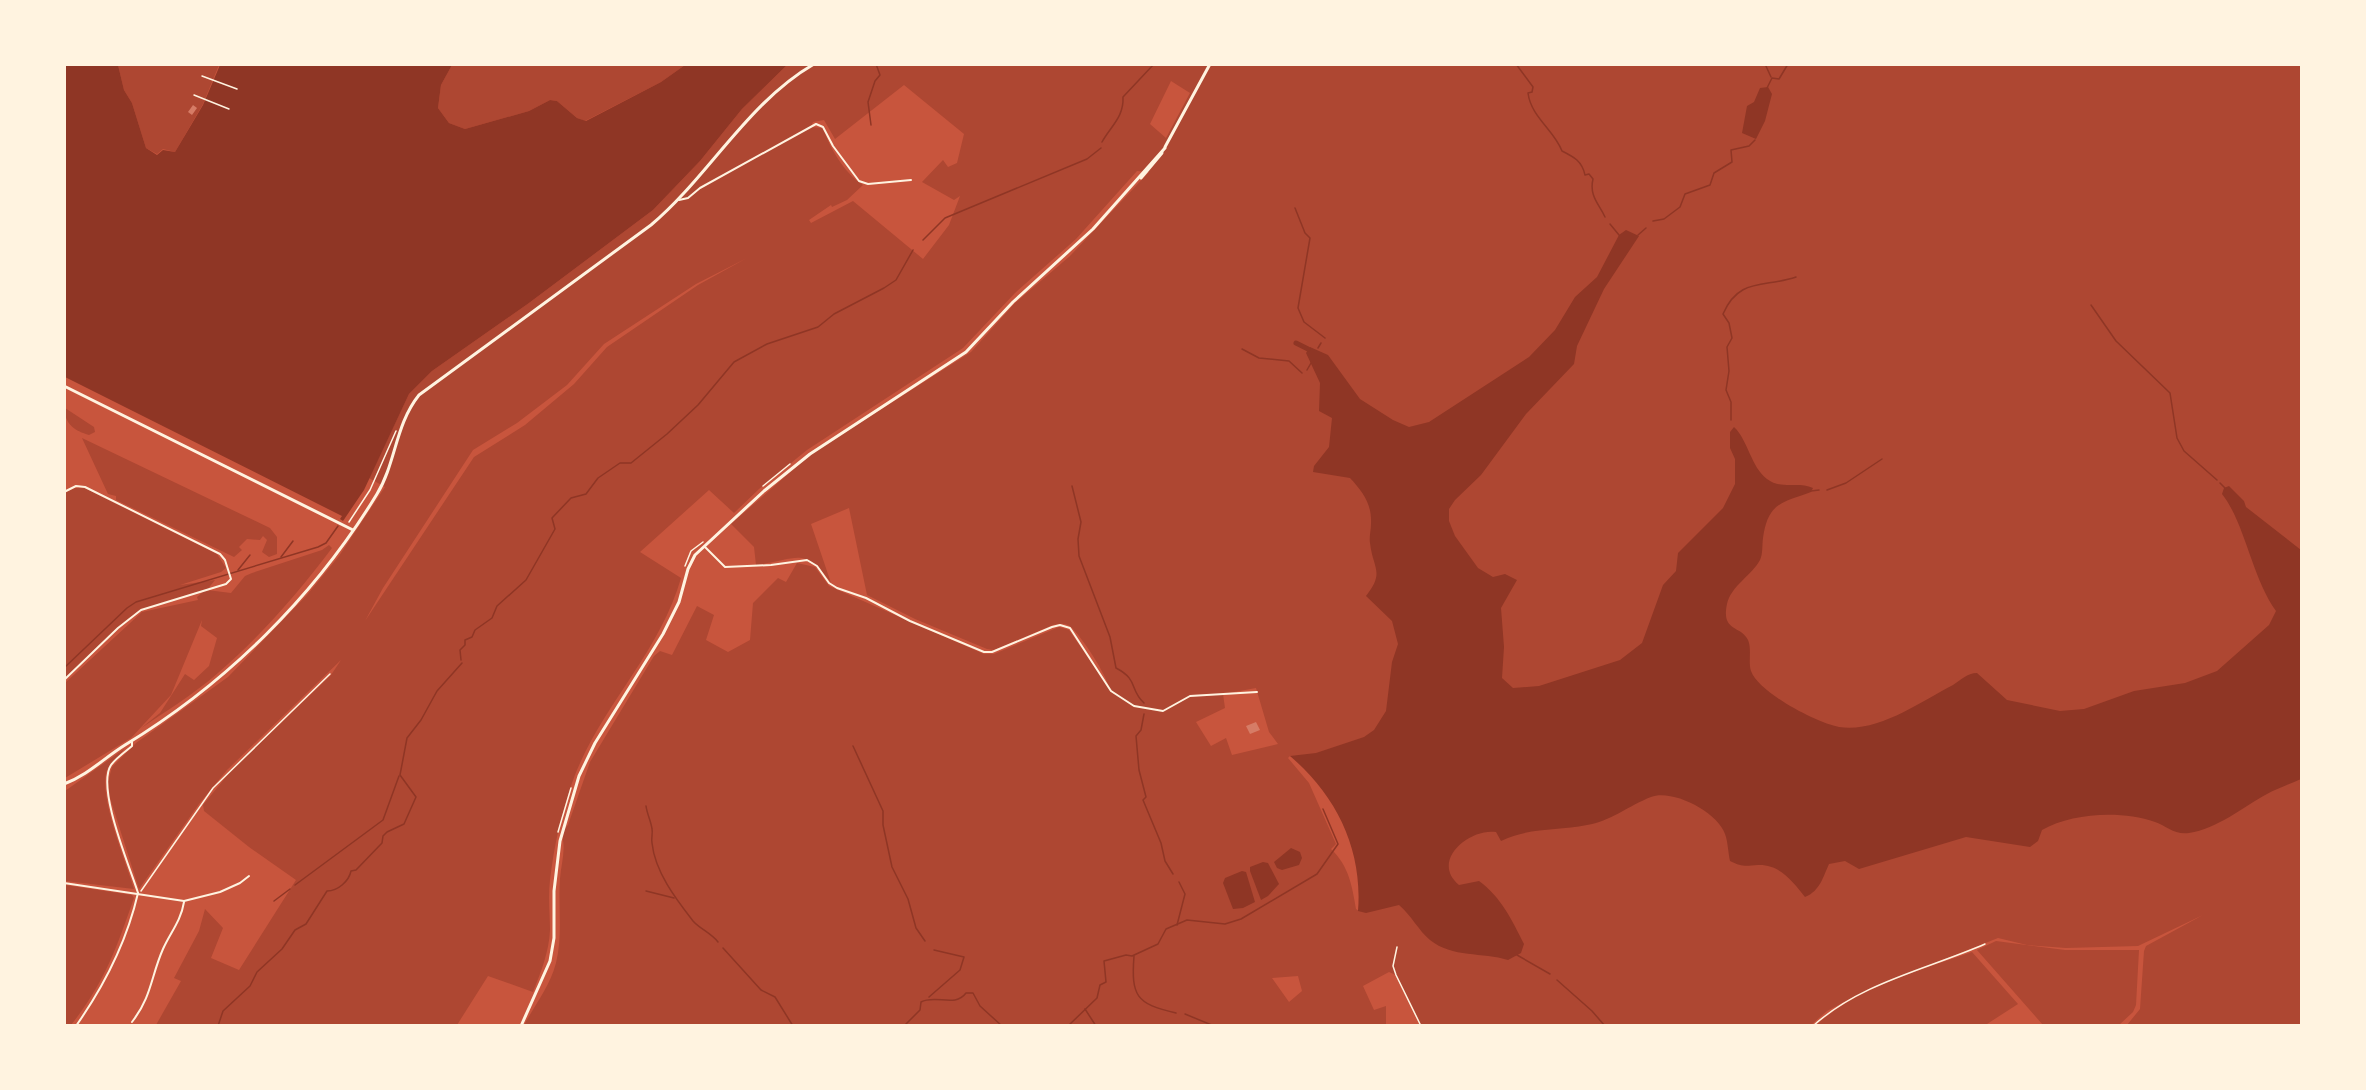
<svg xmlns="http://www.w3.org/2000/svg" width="2366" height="1090" viewBox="0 0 2366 1090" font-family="Mulish,sans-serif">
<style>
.green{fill:#ae4732;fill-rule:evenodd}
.water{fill:#8f3625}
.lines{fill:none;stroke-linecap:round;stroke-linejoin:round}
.stream{stroke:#8f3625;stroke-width:1.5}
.canal{stroke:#8f3625;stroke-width:5}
.building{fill:#d67c66}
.path{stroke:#fff3e0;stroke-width:1.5}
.service{stroke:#fff3e0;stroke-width:1.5}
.minor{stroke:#fff3e0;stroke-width:2}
.tertiary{stroke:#fff3e0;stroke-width:3}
</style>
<rect width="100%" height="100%" fill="#c8553d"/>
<g class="green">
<polygon points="118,65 219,65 203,104 175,152 163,149 157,154 146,148 132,103 124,90"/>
<polygon points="452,65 685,65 661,82 585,121 577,118 557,101 550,100 529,111 465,129 449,123 438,108 441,85"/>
<path d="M787 65H2301V1025H2127L2140 1009 2144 951 2146 946 2203 915 2138 946 2066 948 2027 945 1998 938 1867 990 1827 1011 1811 1025H1421L1396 975 1389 972 1363 986 1374 1010 1386 1006V1025H524C535 1005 550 986 556 963 563 935 558 907 560 879 561 863 567 848 561 833L568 825 590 762 654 656 660 651 672 655 697 606 714 615 706 640 728 652 750 640 753 603 778 578 786 582 797 563 815 567 829 586 984 654H994L1059 627 1069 630 1109 688C1107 675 1081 636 1071 627 1065 622 1059 624 1053 625L994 650 987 649 915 619 867 595 849 508 811 524 831 583C804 545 797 560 756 565L754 547 731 524 811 454 971 352 1015 303 1070 256 1149 172 1137 171 1076 239 1015 293 963 348 807 450 759 489 734 513 709 490 640 552 681 578C659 655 598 709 572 783 561 815 554 846 550 880 548 897 550 914 550 930 549 952 541 972 533 992L488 976 457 1025H156L181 981 174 978 199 931 205 909 223 928 211 958 239 970 296 880 249 847 204 811 203 805 230 772 331 675 341 660 227 770 199 804 139 889 110 798 108 782 112 767 136 743 228 677 307 595 339 556 385 487 369 478 409 394 432 371 529 303 653 210 700 161 742 109ZM1171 81 1190 93 1166 138 1150 124ZM904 85 964 134 957 163 948 167 943 160 922 182 954 200 960 196 949 225 923 259 853 201 811 223 809 220 831 205 832 207 847 200 863 185C844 173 830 148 823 128L811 127 813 122 824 120 835 139ZM747 258 698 285 607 347 574 384 525 425 474 457 365 621 383 588 473 450 517 423 567 385 604 344 696 284ZM1256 688 1269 732 1278 744 1232 755 1226 738 1211 746 1196 722 1225 708 1223 694ZM1290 756C1297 758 1303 765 1308 770 1344 803 1364 862 1359 911L1356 909C1352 886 1349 866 1331 849L1336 844 1309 783 1288 758ZM1298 976 1302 991 1289 1002 1272 978Z"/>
<path d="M65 408 94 427 95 432 89 435C75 431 64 424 65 408Z"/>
<polygon points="82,438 270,528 277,537 277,554 269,557 262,552 267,540 263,536 260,540 247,539 239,547 242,550 234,557 116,500 116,496 108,494"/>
<path d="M74 488H85L217 554 226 568 221 572 180 585 215 580 207 590 231 593 245 576 252 573 322 550 329 545 332 548C298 593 261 636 218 673 194 694 166 711 140 729L160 713 185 674 194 680 209 666 217 638 201 626 202 620 171 695 131 738 65 778V683L142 612 198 600 197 597 204 591 149 607 129 618 65 680V493Z"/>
<path d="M124 749C120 756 110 762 107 770 98 796 126 862 134 889L65 881V791Z"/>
<path d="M65 885 132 895 134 898C116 949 105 982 71 1025L65 1026Z"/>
<polygon points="1996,941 2065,950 2139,950 2136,1005 2133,1012 2119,1025 2043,1025 1977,950"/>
<path d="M1972 952 2018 1004 1987 1024 1988 1025 1815 1026C1858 987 1918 971 1972 952Z"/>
</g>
<g class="water">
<polygon points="64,65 118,65 124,90 132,103 146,148 157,155 163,150 175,152 203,105 220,65 452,65 441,85 438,108 449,123 465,129 529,111 550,100 557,101 577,118 586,121 661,82 685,65 787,65 742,109 700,161 653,210 529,303 432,371 409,394 364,490 343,521 340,519 342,516 65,377"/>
<polygon points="1768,87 1772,94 1765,121 1756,139 1742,133 1747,106 1754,102 1760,88"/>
<path d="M1626 230 1639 236 1604 289 1577 346 1574 364 1526 414 1481 475 1455 500 1449 509V521L1455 536 1478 568 1493 577 1505 574 1517 580 1501 608 1504 647 1502 678 1513 688 1539 686 1620 660 1642 643 1663 585 1676 571 1678 553 1723 508 1735 484V459L1730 448V432L1734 427C1748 440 1751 467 1767 479 1781 490 1799 481 1813 488L1811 492C1781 503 1768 503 1763 538 1762 545 1763 554 1760 560 1752 575 1731 586 1727 604 1721 632 1741 625 1748 640 1752 649 1748 662 1751 671 1759 693 1817 723 1839 727 1878 733 1920 702 1953 685 1961 680 1967 673 1977 673L2007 700 2060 711 2084 709 2134 691 2185 683 2217 671 2269 625 2276 611C2252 578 2245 523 2222 494L2224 488 2229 486 2244 501 2246 507 2301 550V779C2290 784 2278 788 2267 794 2243 807 2217 829 2189 833 2174 835 2167 826 2155 822 2121 810 2072 813 2042 830L2038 841 2030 847 1966 837 1859 869 1845 861 1829 864C1823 877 1820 891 1805 897 1793 882 1780 864 1758 865 1745 866 1742 867 1730 861 1728 852 1728 842 1725 834 1717 812 1673 789 1651 797 1630 805 1609 822 1587 825 1557 831 1530 827 1501 841L1496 832C1469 828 1430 861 1459 885L1479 881C1501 897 1512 920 1524 944L1521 953 1508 960C1483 952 1452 958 1430 940 1419 931 1411 915 1399 905L1366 913 1358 911C1363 849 1336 795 1290 756L1316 753 1364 737 1374 730 1386 711 1392 662 1398 644 1392 621 1366 596C1385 572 1373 569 1370 543 1369 537 1371 530 1371 524 1372 504 1363 492 1350 478L1313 472 1314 466 1329 447 1332 418 1319 411 1320 383 1306 353 1310 347 1328 355 1360 399 1393 420 1409 427 1429 422 1529 357 1555 330 1575 297 1597 277 1619 235Z"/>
<polygon points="1291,848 1300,852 1302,858 1299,865 1282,870 1277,868 1274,862"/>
<polygon points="1263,862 1268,863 1279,884 1268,896 1261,900 1250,871 1250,867"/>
<polygon points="1242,871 1246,872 1255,902 1243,908 1233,909 1223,883 1225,878"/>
</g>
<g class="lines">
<g class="stream">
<path d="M1516 64 1533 87 1532 92 1528 93C1531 117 1554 130 1562 151 1574 157 1582 161 1585 175L1589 174 1593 179C1589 196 1599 204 1605 217"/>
<polyline points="1765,64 1771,77"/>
<polyline points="2301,64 2302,66"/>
<polyline points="1767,88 1772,78 1779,79 1788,64"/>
<polyline points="871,125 868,102 875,81 880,75 876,64"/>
<path d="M1102 142C1111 126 1124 117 1123 97L1154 64"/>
<polyline points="1295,208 1305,233 1310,238 1298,308 1304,322 1325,338"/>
<polyline points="1653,221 1664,219 1680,207 1685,194 1710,185 1714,173 1732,162 1731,150 1749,146 1755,140"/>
<polyline points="1610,224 1619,235"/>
<polyline points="1638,235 1646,228"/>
<polyline points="923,240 945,218 1087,159 1101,148"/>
<polyline points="2091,305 2116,341 2170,393 2177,438 2184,451 2217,480"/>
<polyline points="1318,348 1321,343"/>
<polyline points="1242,349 1259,358 1289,361 1302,373"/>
<polyline points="1307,370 1311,363"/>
<path d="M1731 420V402L1726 390 1729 371 1727 347 1732 338 1729 323 1723 314C1739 277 1764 288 1796 277"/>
<polyline points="2220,483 2226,489"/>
<path d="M1072 486 1081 522 1078 539 1079 556 1110 637 1116 668C1139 680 1129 689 1144 703"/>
<polyline points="1827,490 1846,483 1882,459"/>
<polyline points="1811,491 1819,490"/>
<polyline points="281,557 293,541"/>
<polyline points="238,570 250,555"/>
<polyline points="461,660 460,650 465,645 465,640 472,637 475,630 492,618 497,606 526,580 555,529 552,518 571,498 586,494 598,478 620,463 631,463 667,434 698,405 734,362 767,344 818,327 834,314 884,288 896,280 913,250"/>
<polyline points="64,668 127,608 136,602 318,547 326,543 338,526"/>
<polyline points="1144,714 1141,730 1136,736 1139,770 1146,797 1143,800 1161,843 1165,861 1173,874"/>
<polyline points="853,746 883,811 883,825 892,867 908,899 916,928 925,941"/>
<path d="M646 806C647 814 651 821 652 829 653 833 651 838 652 843 655 872 676 899 693 921 700 929 711 933 718 942"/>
<polyline points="295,885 383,820 399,776"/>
<polyline points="646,891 674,898"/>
<polyline points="274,901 290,889"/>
<polyline points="1177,925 1185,894 1179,882"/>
<polyline points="723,948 761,990 775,997 793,1026"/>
<polyline points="1517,955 1550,974"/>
<path d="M1134 956C1131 996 1136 1004 1176 1013"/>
<polyline points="1557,980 1592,1011 1605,1026"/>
<polyline points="929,997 960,970 964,957 934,950"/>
<polyline points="1085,1009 1096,1026"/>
<polyline points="1185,1014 1214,1026"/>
<path d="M218 1026 223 1011 250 986 257 972 282 949 295 930 306 924 327 891C338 891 349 881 351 871L356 870 382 843 383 836 387 832 404 824 416 797 400 775 407 738 421 720 437 691 462 663"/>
<path d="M904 1026 920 1010 921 1002C936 994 955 1008 966 993H973L980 1006 1002 1026"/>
<polyline points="1068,1026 1097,998 1100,985 1106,982 1104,961 1126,955 1132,956 1158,944 1166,929 1187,920 1225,924 1241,919 1317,874 1338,844 1323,809"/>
</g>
<polyline class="canal" points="1296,343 1308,349"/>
</g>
<g class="building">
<polygon points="193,105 197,108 192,115 188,112"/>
<polygon points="1256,722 1260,730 1250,734 1246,726"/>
</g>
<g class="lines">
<g class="path">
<polyline points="242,64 243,65"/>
<polyline points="202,76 237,89"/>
<polyline points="194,95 229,109"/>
<polyline points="763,486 790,464"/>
<polyline points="349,522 370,490 396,431"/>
<polyline points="685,566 691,551 703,542"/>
<polyline points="558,832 571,788"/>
<polyline points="141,891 213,788 330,674"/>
</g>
<g class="service">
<polyline points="1397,947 1393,966 1396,975 1421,1026"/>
<path d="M1813 1026C1860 983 1928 969 1985 944"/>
</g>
<g class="minor">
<polyline points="679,200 688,198 700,188 816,124 823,127 833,146 859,181 868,184 911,180"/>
<polyline points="64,492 76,486 85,487 220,554 225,560 231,579 226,584 141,610 118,628 64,680"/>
<polyline points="705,547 725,567 771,565 807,560 817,566 829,583 837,588 866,598 910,621 984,652 992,652 1052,627 1060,625 1070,628 1111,691 1134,706 1163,711 1190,696 1257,692"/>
<path d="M132 742V746C125 752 116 758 111 765 96 788 130 867 138 893"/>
<polyline points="64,883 184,901 220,892 240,883 249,876"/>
<path d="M132 1022C152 996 151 976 163 949 170 933 181 921 184 902"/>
<path d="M76 1026C104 986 127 941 138 893"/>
</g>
<g class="tertiary">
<polyline points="1165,147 1210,64"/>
<polyline points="1141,178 1162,153"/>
<polyline points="64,386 353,530"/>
<path d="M64 784C88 775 104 758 125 745 227 683 315 596 377 494 396 463 395 425 419 395L651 225C709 176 747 103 814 64"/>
<polyline points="521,1026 550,961 554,938 554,891 560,841 579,776 595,743 663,634 679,602 688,569 695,555 764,491 810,454 966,352 1013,302 1093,229 1165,148"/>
</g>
</g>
<rect width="2366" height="1090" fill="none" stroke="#fff3e0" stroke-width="132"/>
</svg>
